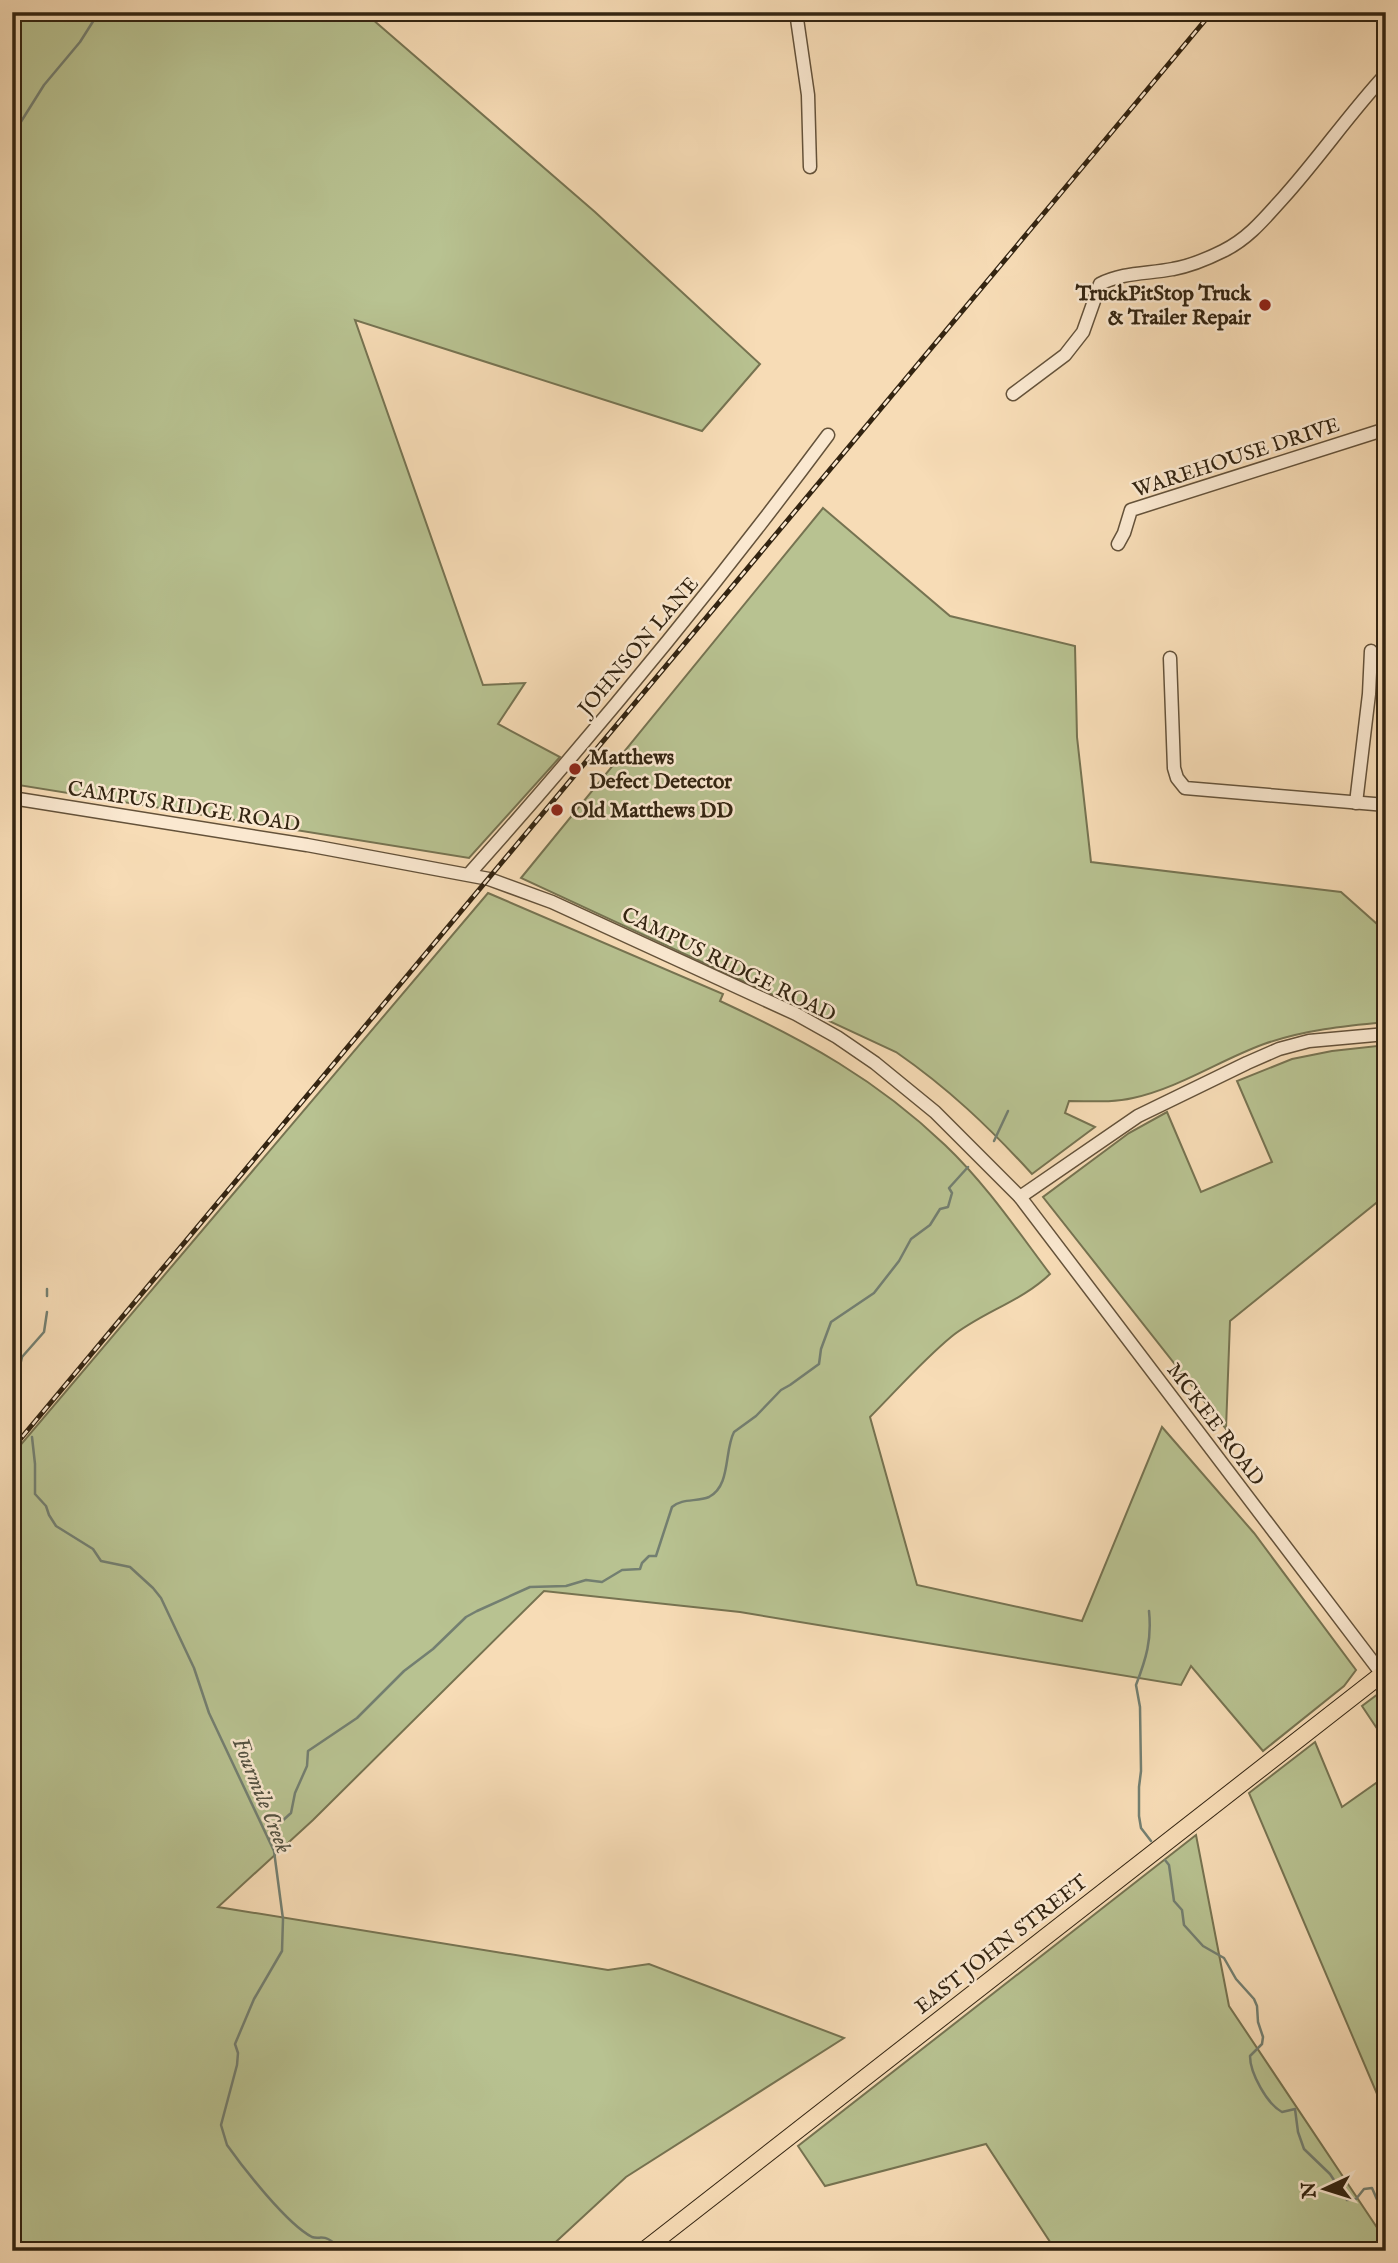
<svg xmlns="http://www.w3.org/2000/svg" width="1398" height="2263" viewBox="0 0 1398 2263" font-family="'IM FELL English',serif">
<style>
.green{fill:#b8c291;stroke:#767351;stroke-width:2}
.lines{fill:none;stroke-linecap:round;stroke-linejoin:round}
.stream{stroke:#737f71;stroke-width:2.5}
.minor-casing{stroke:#64523a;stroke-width:15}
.major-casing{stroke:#332411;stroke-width:18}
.minor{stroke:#fae8d0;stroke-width:12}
.major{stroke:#f7dcb6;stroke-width:16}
.rail-casing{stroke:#332411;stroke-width:5}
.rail{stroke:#fae8d0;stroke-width:2.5;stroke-dasharray:8;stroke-linecap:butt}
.poi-dot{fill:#8f2418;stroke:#fae8d0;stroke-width:2.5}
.labels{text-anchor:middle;stroke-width:5;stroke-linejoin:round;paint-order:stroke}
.poi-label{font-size:21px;font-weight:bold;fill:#332411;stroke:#fae8d0;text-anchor:start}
.street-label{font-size:21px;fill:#332411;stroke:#fae8d0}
.water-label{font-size:23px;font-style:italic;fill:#535141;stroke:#fae8d0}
</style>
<rect width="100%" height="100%" fill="#f7dcb6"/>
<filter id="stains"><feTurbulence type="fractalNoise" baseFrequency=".00286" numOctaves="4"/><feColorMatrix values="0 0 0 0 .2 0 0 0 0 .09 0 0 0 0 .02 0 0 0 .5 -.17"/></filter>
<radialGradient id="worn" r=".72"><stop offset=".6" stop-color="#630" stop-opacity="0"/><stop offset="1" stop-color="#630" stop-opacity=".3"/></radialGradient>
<g class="green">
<polygon points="12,12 364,12 595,212 760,364 702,431 355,320 483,685 525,683 498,724 560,757 469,858 12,784"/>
<path d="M823 508 950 616 1075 646 1077 737 1091 862 1341 892 1386 932V1022C1344 1026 1304 1030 1264 1044 1220 1060 1179 1088 1133 1098 1112 1103 1091 1101 1069 1101L1065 1113 1095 1127 1032 1174C989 1127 948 1088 896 1052L521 878Z"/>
<path d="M488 893 723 994 720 1001C806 1041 876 1079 945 1145 985 1183 1017 1230 1050 1274 1021 1302 982 1312 951 1337 922 1361 896 1391 870 1417L917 1585 1082 1621 1162 1427 1254 1533 1356 1670 1344 1686 1263 1751 1191 1666 1181 1685 740 1612 544 1591 313 1820 218 1907 608 1970 649 1964 844 2038 626 2177 546 2251H12V1455Z"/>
<polygon points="1386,1045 1386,1195 1230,1321 1226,1429 1043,1197 1129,1133 1167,1112 1201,1192 1272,1162 1237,1081 1292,1059 1332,1051"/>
<polygon points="1386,1688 1386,1742 1362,1706"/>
<polygon points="1315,1742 1342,1807 1386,1776 1386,2115 1249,1793"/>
<polygon points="1196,1835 1229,2006 1386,2241 1386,2251 1056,2251 986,2144 825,2186 798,2146"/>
</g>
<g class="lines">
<g class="stream">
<polyline points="12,136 44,85 80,42 99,12"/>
<polyline points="994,1141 1008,1111"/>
<polyline points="47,1296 47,1289"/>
<polyline points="12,1418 19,1408 18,1374 22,1357 44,1332 47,1312"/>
<path d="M32 1437 35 1464V1494L46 1506 49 1515 56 1526 93 1549 101 1561 130 1567 153 1588 161 1598 194 1668 209 1713 274 1851 283 1919 282 1951 254 1999 235 2044 238 2053 237 2065 221 2125 227 2145C244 2169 287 2224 312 2237 317 2239 323 2236 328 2239 338 2244 338 2249 351 2251"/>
<path d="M1149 1611C1152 1640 1146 1659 1136 1685L1140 1707 1141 1771 1139 1787V1816L1141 1828 1151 1841"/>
<path d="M270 1839 280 1823 291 1813 295 1793 307 1766 308 1751 357 1718 404 1671 433 1649 466 1617 477 1611 530 1587 566 1586 586 1580 602 1582 622 1570 640 1569 642 1563 649 1556H656L672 1507C682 1498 697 1502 709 1497 731 1486 724 1451 734 1432L756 1416 781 1390 790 1385 819 1364 821 1349 831 1322 874 1293 899 1261 911 1239 930 1225 940 1209 948 1207 952 1193 949 1188 968 1167"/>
<path d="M1165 1860 1169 1865 1174 1901 1182 1910 1184 1925 1203 1946 1224 1958 1236 1979 1254 1999 1257 2006 1258 2022 1263 2037 1262 2044 1250 2056C1250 2073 1267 2104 1282 2112L1295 2109 1298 2132 1304 2149 1330 2174 1347 2200 1356 2199 1364 2189 1372 2188 1386 2220"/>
<polyline points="1383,2251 1386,2227"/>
</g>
<defs>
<g id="minor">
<polyline points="796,12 808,95 810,167"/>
<path d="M1013 394 1065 355 1083 332 1100 284C1123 272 1148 274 1173 269 1190 266 1207 259 1223 251 1248 239 1265 218 1283 198 1319 158 1349 114 1386 74"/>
<polyline points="1118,544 1124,533 1131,510 1386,429"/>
<polyline points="1170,658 1174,768 1177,778 1185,788 1386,805"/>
<polyline points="12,798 307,845 489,879 552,902 796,1014 837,1037 875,1063 935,1112 1020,1197 1382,1674"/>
<polyline points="1356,803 1369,694 1371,651"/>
<path d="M469 874C595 733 715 587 828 435"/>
<polyline points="1020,1197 1138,1116 1247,1063 1279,1049 1309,1041 1386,1034"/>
</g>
<polyline id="major" points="643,2251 1386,1671"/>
</defs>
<use href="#minor" class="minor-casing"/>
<use href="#major" class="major-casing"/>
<use href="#minor" class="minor"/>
<use href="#major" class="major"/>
<defs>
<polyline id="rail" points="12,1449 1212,12"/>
</defs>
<use href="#rail" class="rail-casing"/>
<use href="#rail" class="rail"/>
</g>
<g class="poi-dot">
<circle cx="1265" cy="305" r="7"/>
<circle cx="575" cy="769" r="7"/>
<circle cx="557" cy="810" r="7"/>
</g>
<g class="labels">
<g class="poi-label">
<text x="1251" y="300" text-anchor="end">TruckPitStop Truck<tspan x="1251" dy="24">&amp; Trailer Repair</tspan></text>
<text x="589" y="764">Matthews<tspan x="589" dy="24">Defect Detector</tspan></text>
<text x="571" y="817">Old Matthews DD</text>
</g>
<g class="street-label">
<text transform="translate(1236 457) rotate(-18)" y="7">WAREHOUSE DRIVE</text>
<text transform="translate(638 646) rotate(-50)" y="7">JOHNSON LANE</text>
<text transform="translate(184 806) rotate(9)" y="7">CAMPUS RIDGE ROAD</text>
<text transform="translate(729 964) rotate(26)" y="7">CAMPUS RIDGE ROAD</text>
<text transform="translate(1216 1424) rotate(53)" y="7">MCKEE ROAD</text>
<text transform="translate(1001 1944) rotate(-38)" y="7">EAST JOHN STREET</text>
</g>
<g class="water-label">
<text transform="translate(263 1795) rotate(68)" y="8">Fourmile Creek</text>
</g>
</g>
<rect width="1398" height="2263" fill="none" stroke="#f7dcb6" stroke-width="42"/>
<rect x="14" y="14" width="1370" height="2235" fill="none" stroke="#332411" stroke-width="3.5"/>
<rect x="21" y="21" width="1356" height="2221" fill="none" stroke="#332411" stroke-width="2"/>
<g transform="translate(1325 2189) rotate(266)" stroke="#fae8d0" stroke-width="5" paint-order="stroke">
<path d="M0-5L12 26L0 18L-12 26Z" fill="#332411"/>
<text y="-10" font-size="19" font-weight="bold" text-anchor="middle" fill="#332411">N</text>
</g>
<rect width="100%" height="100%" filter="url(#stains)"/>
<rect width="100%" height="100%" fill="url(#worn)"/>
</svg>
